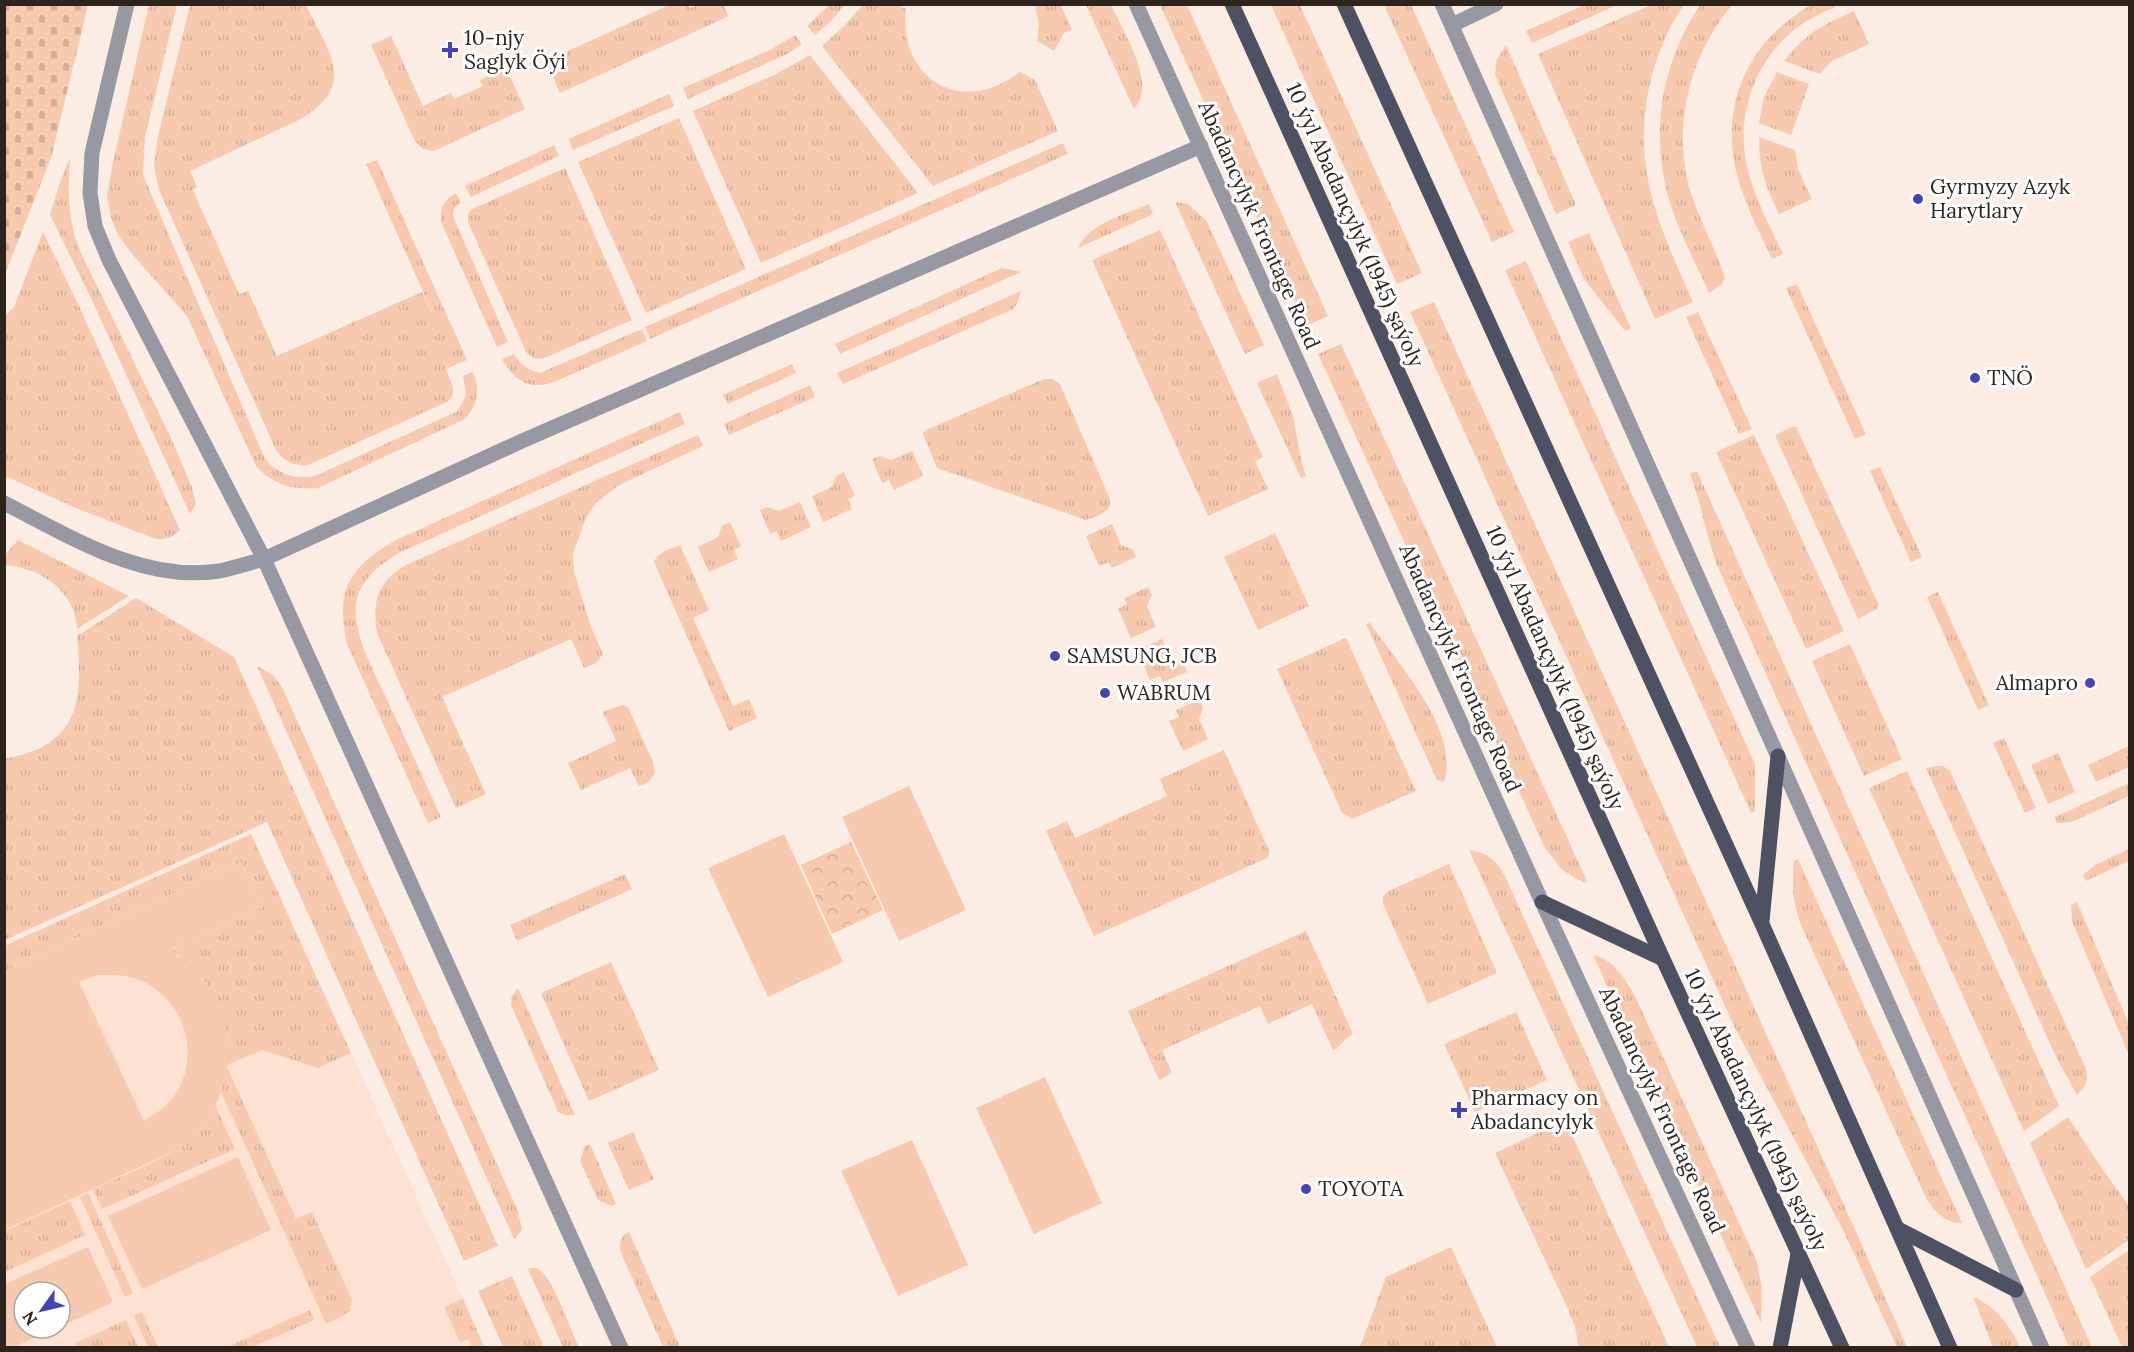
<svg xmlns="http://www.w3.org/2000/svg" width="2134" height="1352" viewBox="0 0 2134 1352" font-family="Lora,serif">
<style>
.built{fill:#fde2d3;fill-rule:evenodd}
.grass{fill:url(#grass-tufts)}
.forest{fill:url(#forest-crowns)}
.cemetery{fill:url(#cemetery-stones)}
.pitch{fill:#f7cab0;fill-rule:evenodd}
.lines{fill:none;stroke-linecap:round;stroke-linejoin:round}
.minor{stroke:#9698a2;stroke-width:15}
.major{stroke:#4e5162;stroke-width:15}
.poi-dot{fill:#4642b8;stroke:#fefefe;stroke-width:2}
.labels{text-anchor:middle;stroke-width:6;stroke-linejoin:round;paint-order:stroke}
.poi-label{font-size:21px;fill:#2d241e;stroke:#fefefe;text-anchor:start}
.street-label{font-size:21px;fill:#2d241e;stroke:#fefefe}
</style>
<defs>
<pattern id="grass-tufts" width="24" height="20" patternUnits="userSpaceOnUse" patternTransform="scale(1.5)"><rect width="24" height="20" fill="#f7cab0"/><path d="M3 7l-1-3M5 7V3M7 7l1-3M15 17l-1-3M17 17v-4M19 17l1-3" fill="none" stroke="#d4ad97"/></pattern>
<pattern id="forest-crowns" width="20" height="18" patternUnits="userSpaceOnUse" patternTransform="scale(1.5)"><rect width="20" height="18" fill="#f7cab0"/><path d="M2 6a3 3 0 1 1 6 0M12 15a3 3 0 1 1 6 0" fill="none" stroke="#d4ad97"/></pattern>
<pattern id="cemetery-stones" width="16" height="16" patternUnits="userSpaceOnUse" patternTransform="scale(1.5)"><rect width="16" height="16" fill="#f7cab0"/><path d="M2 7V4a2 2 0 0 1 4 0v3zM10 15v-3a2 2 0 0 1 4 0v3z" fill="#d4ad97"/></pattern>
</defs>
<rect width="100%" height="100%" fill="#fcede4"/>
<path class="built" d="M252 835 485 1347H5L4 946ZM24 1292H60V1328H24Z"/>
<g class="grass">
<polygon points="830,4 845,5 834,18 815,35 807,26"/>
<polygon points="1586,4 1617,5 1532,43 1526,31"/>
<path d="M1701 4 1732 5C1689 56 1671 129 1691 193 1700 222 1716 249 1725 278L1722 284 1709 293C1695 262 1679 232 1669 200 1650 133 1661 62 1701 4Z"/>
<path d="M149 5H177L145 137 143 175 265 459C278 474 295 480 315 476L458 411 466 395 463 376 473 372C481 390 477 405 465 419L318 488C292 490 273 485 256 466L187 316 132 254 118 235 111 217 107 196 113 162Z"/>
<path d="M190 5H306C329 54 359 85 299 120L190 171 197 187 193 190 239 294 248 291 277 356 422 292 433 314 366 164 377 160 467 360 446 369C450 381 459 393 447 402L308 465C295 467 283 461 276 450L159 190 154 165 158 136Z"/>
<polygon points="669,5 688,5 690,8 698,5 723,5 729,16 560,93 546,61"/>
<path d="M863 5H898L906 9C898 80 963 117 1020 72L1035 80 1058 131 933 186 822 46 845 25Z"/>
<polygon points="1035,5 1061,5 1072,30 1064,33 1054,51 1037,41 1039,24"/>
<path d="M1086 5H1111C1123 31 1158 85 1134 109Z"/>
<polygon points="1160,5 1187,5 1328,316 1306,326"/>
<polygon points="1271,5 1300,5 1422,273 1397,284"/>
<polygon points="1384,5 1411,5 1514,232 1492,242"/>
<path d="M1651 5H1684C1668 27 1658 53 1651 79 1630 166 1659 225 1693 302L1655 319 1538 54Z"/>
<path d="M1811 5H1839C1824 12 1808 19 1795 29 1751 65 1733 123 1750 178 1758 204 1771 229 1783 254L1772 259C1760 233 1746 207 1738 179 1718 106 1747 42 1811 5Z"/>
<path d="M1854 11 1869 44 1832 61 1820 74 1784 61C1809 31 1819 27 1854 11Z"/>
<polygon points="795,35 802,44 787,54 688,99 683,88 770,50"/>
<polygon points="391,36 423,106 451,93 454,99 483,86 480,80 506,68 525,109 434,151 423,149 415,141 371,45"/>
<polygon points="1506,45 1576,205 1556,214 1495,75 1496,61"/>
<polygon points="810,55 918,193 761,263 693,111 776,74"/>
<polygon points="1777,72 1809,84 1791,135 1759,123 1764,97"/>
<polygon points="669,94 674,106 573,150 569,139"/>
<polygon points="679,118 746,269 646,313 578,162"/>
<path d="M1759 137 1795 150 1798 169 1812 199 1779 214C1765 184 1759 170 1759 137Z"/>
<polygon points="1063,143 1068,154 650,339 645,327"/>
<polygon points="554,145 559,156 471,197 465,186"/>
<path d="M70 158C68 194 67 216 80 251L171 438 192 487 196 504 190 514 91 298 50 215 60 182Z"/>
<polygon points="565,168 632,320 542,359 533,358 526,352 468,222 468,214 472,209"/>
<path d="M456 193 461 202 454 208 453 216 508 342 497 347 441 222C440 208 444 199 456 193Z"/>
<polygon points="1175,202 1188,204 1206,220 1264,345 1245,354"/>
<path d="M1149 204 1153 214 1078 248C1088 224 1126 214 1149 204Z"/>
<polygon points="1160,230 1263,457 1255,461 1268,489 1208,516 1092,260"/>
<path d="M43 232 80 308 180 530C172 538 167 539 156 539L78 509 5 476V316L14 307Z"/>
<polygon points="1589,233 1631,329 1625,331 1584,279 1568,242"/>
<polygon points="1526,261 1755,764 1755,811 1751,813 1505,270"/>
<polygon points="1002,268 1021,272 840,354 835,344"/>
<polygon points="1797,284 1866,434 1855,439 1786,288"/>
<polygon points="1021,291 1017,304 1013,309 843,384 837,373"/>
<polygon points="1434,302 1853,1225 1907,1347 1897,1347 1843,1230 1735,1028 1410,312"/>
<polygon points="1698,312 1752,429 1739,434 1686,317"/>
<path d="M642 329 647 341 552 383C527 389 515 381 502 359L514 354C521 365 527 370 540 373Z"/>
<polygon points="1341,344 1587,881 1584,883 1562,870 1545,848 1318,354"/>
<polygon points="792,364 796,373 728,404 723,395"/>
<polygon points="1277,374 1293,416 1301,460 1306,476 1301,478 1257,383"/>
<path d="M1044 379H1052L1060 384 1110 499C1111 513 1097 516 1086 520L937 468 924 436 923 433 926 430Z"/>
<polygon points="810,385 815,397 729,435 724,424"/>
<path d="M680 412 685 424 399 553C381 563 359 581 356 604 352 637 380 682 393 712 409 747 425 782 441 817L428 823 347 644C335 590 349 567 396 540Z"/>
<polygon points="1792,427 1796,427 1798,431 1878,603 1878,608 1858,619 1775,435"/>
<path d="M698 435 703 446 619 485 596 503 586 518 573 554 574 572 591 627 603 654 596 663 584 668 571 639 442 697 486 794 456 808 377 633C372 603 377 583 404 566Z"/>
<polygon points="1754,435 1844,631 1806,649 1716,452"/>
<polygon points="912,451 923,476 894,490 889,480 882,483 872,459 880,456 891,460"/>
<polygon points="1880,467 1922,557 1911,562 1870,471"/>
<path d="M1697 471 2092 1347H2069L1716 563C1706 534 1701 503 1690 474Z"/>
<polygon points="844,472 855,496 848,499 852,509 823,522 812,496 832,487 836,476"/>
<polygon points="800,502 811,527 781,541 777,531 770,534 760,510 768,507 779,511"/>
<polygon points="730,522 741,546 734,550 738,559 709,572 698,547 718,537 722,526"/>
<polygon points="1112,524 1121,545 1132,549 1136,557 1112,568 1109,562 1099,566 1086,536"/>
<polygon points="1275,533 1309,606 1258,630 1224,557"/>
<path d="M18 540 129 596 77 629C75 590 40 568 5 565V555Z"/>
<path d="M680 545 709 610 693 618 733 706 749 699 757 718 729 731 654 562C657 552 670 549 680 545Z"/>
<polygon points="1148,587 1152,595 1147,606 1156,627 1131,638 1118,609 1127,604 1124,598"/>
<polygon points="1938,592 1989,705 1978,710 1927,597"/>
<path d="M136 598 234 657 498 1246 464 1261 267 822 5 940V759C80 745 83 702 77 636Z"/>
<path d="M1370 623C1397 663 1461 731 1444 782L1437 780 1366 624Z"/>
<polygon points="1346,638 1416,791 1352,819 1342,813 1277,669"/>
<polygon points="1162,639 1171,659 1183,663 1187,672 1163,682 1160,676 1150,680 1137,650"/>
<polygon points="1850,644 1902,759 1864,776 1812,661"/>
<polygon points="257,666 274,676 283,689 518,1211 522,1230 514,1239"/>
<polygon points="1200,699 1203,708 1199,719 1208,739 1183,751 1169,721 1179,717 1176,710"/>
<polygon points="622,705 628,707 653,762 655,774 647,783 639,786 630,768 581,790 568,763 616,741 603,712"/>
<polygon points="2004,738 2036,808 2025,813 1993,743"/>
<polygon points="2129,746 2129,767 2096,782 2088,765"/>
<polygon points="1224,750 1269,851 1269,856 1265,859 1094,936 1046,831 1067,821 1075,838 1167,796 1160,779"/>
<polygon points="2058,753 2075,792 2048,804 2031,765"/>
<path d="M1937 766H1943L1950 771 2086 1069C2089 1081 2085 1087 2077 1095L2056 1057 1926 768Z"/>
<polygon points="1907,771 2059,1106 2024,1131 1869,788"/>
<polygon points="2129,783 2129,796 2072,822 2057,823 2055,817"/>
<polygon points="251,834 351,1053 318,1068 262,1050 227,1065 228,1038 222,1014 179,956 169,950 262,907 241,862 5,971 4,946"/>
<polygon points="2129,849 2129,861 2086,881 2083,875 2095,865"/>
<path d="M1469 850C1487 853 1494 858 1504 874L1720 1347H1697Z"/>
<path d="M1798 859 1962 1223C1946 1224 1936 1212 1927 1200L1800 923C1792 897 1792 888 1794 861Z"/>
<polygon points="1449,864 1497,973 1428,1004 1383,904 1383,896 1389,891"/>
<polygon points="625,874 632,889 517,941 510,925"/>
<polygon points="2077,902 2129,1024 2129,1055 2072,921 2071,905"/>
<path d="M1306 931 1353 1034C1344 1038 1342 1046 1333 1050L1312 1004 1268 1024 1260 1006 1162 1050 1172 1073 1159 1080 1128 1011Z"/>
<path d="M1593 955C1614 959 1625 979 1635 996L1757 1262 1762 1290 1761 1323Z"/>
<polygon points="611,962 659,1070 589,1101 541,993"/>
<polygon points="518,988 575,1115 565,1115 558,1112 511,1005 512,996"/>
<polygon points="1516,1012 1547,1080 1475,1112 1444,1044"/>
<polygon points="227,1067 296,1219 312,1212 352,1300 349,1312 326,1324 221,1092"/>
<path d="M215 1105 235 1149 102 1209 93 1189C137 1169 194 1152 215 1105Z"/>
<polygon points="2068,1117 2103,1170 2129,1206 2129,1240 2086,1269 2030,1143"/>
<polygon points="1565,1120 1669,1347 1579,1347 1575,1327 1567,1307 1495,1153"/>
<polygon points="633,1132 654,1179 629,1190 608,1143"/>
<polygon points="590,1144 616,1204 612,1206 598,1200 580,1161 585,1146"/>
<polygon points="88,1193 133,1293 125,1297 80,1197"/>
<polygon points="70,1201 85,1235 5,1272 5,1231"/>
<path d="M629 1232 680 1347H663L621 1253C619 1244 620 1236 629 1232Z"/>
<polygon points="1451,1247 1497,1347 1360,1347 1386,1277"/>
<polygon points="2129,1250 2129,1347 2122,1347 2090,1277"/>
<path d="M532 1268C536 1268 538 1268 541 1271 554 1281 571 1331 579 1347H563L528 1269Z"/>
<polygon points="512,1276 544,1347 503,1347 478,1291"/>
<path d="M1973 1297C1996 1306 2010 1326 2020 1347H1993Z"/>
<polygon points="463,1299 484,1347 472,1347 468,1339 460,1342 444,1307"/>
<polygon points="310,1310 314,1320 253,1347 227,1347"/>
<polygon points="142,1312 158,1347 148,1347 134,1316"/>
<polygon points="126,1320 138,1347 77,1347 76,1343"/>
</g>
<polygon class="forest" points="851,842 883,910 832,934 801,865"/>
<polygon class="cemetery" points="5,4 88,5 51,158 5,274"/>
<g class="pitch">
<polygon points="909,786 966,910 899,941 842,817"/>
<polygon points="784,834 843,962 768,997 708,868"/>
<path d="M241 862 262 907 169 950C186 961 201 974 212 991 242 1041 229 1112 181 1146 175 1150 167 1154 161 1157L5 1230V971ZM98 975C112 975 126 974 139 980 184 998 202 1054 175 1095 167 1107 155 1114 144 1121L79 982Z"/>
<polygon points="1045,1077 1102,1203 1034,1234 976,1108"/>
<polygon points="912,1140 968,1265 898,1296 841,1171"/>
<polygon points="238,1157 271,1230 142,1289 108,1216"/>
<polygon points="88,1247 113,1302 60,1327 60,1292 24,1292 24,1328 57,1328 14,1347 6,1347 4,1344 5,1284"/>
</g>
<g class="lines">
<g class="minor">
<polyline points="127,4 92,153 90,193 95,226 109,260 264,559 621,1348"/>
<polyline points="1136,4 1542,902 1748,1348"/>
<polyline points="1442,4 2042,1348"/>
<polyline points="1452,25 1496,4"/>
<path d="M4 503C70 536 142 583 219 571 234 568 249 563 264 559L522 441 1201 146"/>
</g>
<g class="major">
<polyline points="1232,4 1663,959 1842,1348"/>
<polyline points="1344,4 1762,924 1950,1348"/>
<polyline points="1542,902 1663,959"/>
<polyline points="1762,921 1778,756"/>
<polyline points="1898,1229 2016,1290"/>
<polyline points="1780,1348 1798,1254"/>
</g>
</g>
<g class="poi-dot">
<path d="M447 41h6v6h6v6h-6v6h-6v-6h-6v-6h6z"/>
<circle cx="1918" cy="199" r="6"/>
<circle cx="1975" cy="378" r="6"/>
<circle cx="1055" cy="656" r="6"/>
<circle cx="2090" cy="683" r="6"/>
<circle cx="1105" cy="693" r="6"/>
<path d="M1456 1101h6v6h6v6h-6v6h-6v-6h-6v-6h6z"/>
<circle cx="1306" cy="1189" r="6"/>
</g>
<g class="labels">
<g class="poi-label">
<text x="464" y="45">10-njy<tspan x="464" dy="24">Saglyk Öýi</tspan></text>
<text x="1930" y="194">Gyrmyzy Azyk<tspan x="1930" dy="24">Harytlary</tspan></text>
<text x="1987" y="385">TNÖ</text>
<text x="1067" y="663">SAMSUNG, JCB</text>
<text x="2078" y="690" text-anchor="end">Almapro</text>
<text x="1117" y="700">WABRUM</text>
<text x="1471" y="1105">Pharmacy on<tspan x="1471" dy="24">Abadancylyk</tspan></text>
<text x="1318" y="1196">TOYOTA</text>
</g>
<g class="street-label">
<text transform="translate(1259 225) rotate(66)" y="7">Abadancylyk Frontage Road</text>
<text transform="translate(1355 225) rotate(66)" y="7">10 ýyl Abadançylyk (1945) şaýoly</text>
<text transform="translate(1460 668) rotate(66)" y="7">Abadancylyk Frontage Road</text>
<text transform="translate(1555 668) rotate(66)" y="7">10 ýyl Abadançylyk (1945) şaýoly</text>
<text transform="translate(1662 1110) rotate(65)" y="7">Abadancylyk Frontage Road</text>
<text transform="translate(1756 1110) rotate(65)" y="7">10 ýyl Abadançylyk (1945) şaýoly</text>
</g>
</g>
<rect width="2134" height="1352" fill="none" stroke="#2d241e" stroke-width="12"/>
<g transform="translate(42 1310) rotate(236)"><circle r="28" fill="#fefefe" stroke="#aaa7a4" stroke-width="1.5"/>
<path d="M0-4.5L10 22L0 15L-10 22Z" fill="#4642b8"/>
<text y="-9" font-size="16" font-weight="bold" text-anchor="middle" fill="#2d241e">N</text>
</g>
</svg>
